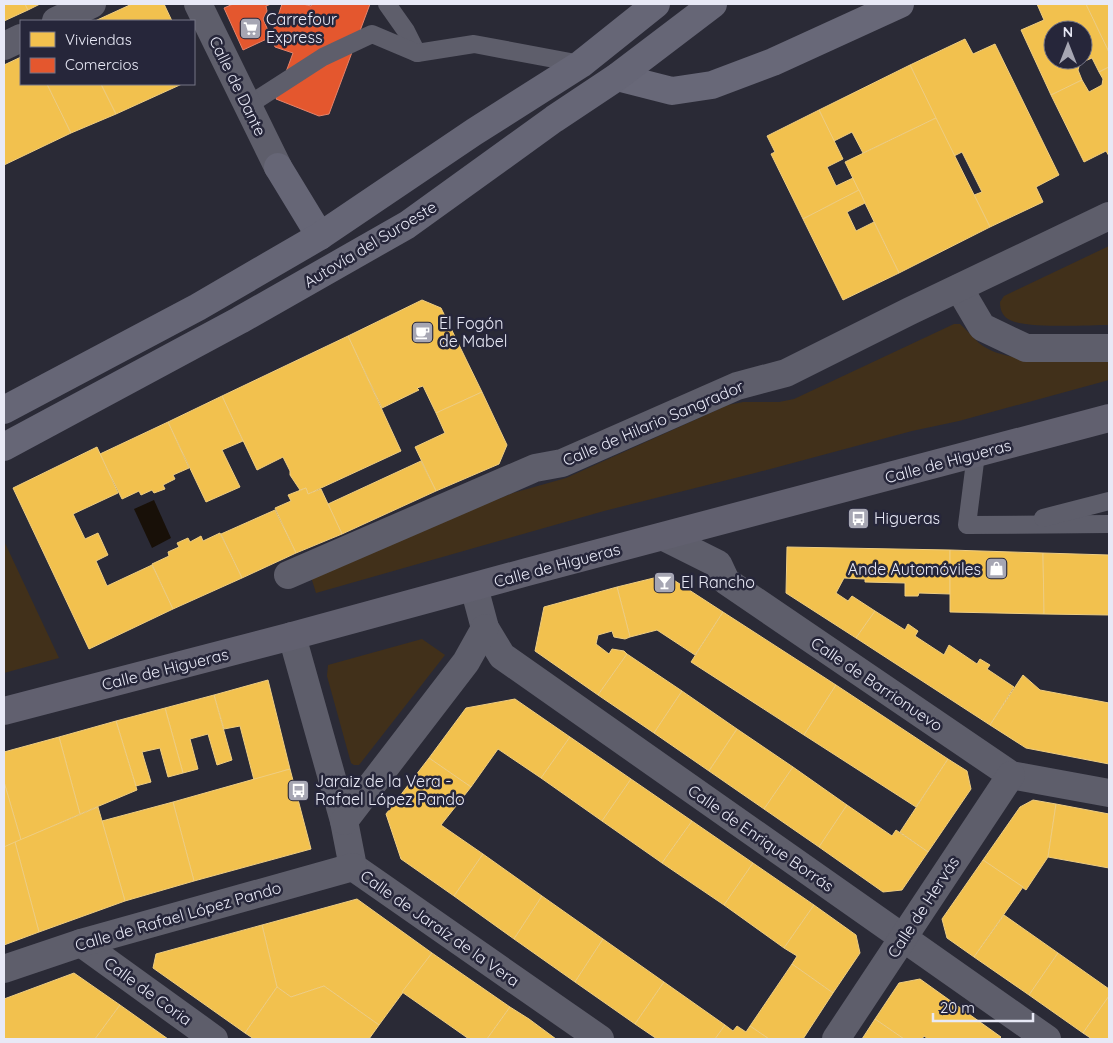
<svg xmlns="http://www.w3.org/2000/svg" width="1113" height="1043" viewBox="0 0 1113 1043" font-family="Quicksand,sans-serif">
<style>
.green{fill:#41301a}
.water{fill:#181008}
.homes{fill:#f2c14e;stroke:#efcd80;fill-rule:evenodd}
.shops{fill:#e4572e;stroke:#e5836a}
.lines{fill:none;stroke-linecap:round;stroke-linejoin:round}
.service{stroke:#5e5e6b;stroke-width:18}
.minor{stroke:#5e5e6b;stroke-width:28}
.secondary{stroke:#61606f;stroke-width:28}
.primary{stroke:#686878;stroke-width:28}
.motorway{stroke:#666676;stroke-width:28}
.labels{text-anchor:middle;stroke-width:5;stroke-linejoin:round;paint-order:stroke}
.poi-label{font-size:16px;fill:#e8e9f6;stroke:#26263a;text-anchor:start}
.street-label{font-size:16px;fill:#e8e9f6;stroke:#26263a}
</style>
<rect width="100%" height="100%" fill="#2a2a36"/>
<g class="green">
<path d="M1109 246V325C1089 325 1023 329 1008 319 1002 315 1000 309 1000 302L1004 296Z"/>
<path d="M954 324H960C967 330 972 337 979 343 1006 366 1075 360 1109 361V380L959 421 912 431 755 473 604 511 316 593 311 577 422 529 513 493 566 478 728 405 743 402H779L794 399Z"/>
<polygon points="4,541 59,658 4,673"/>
<polygon points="422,639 445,655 359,765 354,765 351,763 327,676 328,665"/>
</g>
<polygon class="water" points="154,500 171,538 152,548 134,509"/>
<g class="homes">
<polygon points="4,4 25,4 28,10 4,21"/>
<polygon points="25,4 40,4 28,10"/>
<polygon points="132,4 164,4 172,21 95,21"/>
<path d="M1037 4H1086L1109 52V67L1099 72 1092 58 1080 63 1078 70 1082 80 1051 95 1021 30 1044 20ZM1053 30H1083V60H1053Z"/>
<polygon points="1086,4 1109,4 1109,52"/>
<polygon points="965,39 973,54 995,44 1059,175 1036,187 1043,202 990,227 974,195 982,192 962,152 954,156 910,65"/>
<polygon points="21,57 21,84 47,84 71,133 4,165 4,65"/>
<polygon points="910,65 936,118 863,153 852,132 834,141 819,110"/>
<polygon points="1109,67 1109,156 1106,151 1084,162 1051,95 1082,80 1089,92 1102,85 1103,79 1099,72"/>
<polygon points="47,84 101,84 116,114 71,133"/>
<polygon points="101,84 182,84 116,114"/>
<polygon points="819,110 843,159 827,167 836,186 853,178 859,190 803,219 771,154 775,152 767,136"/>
<polygon points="936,118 990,227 899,273 845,162"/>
<polygon points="859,190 865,203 847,212 856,231 874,222 899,273 843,300 803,219"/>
<polygon points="422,300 441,308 482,392 436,413 423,386 417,388 419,390 382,408 348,336"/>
<polygon points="348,336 401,451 308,494 306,488 300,490 290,475 290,471 283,457 257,470 222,396"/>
<polygon points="482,392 507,445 499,464 436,491 415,447 445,433 436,413"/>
<polygon points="222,396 243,441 222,450 240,487 206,502 168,422"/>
<polygon points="168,422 189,468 173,475 175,479 163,485 165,489 154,493 152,490 141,495 139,491 122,499 100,454"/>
<polygon points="97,447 118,493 73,514 85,539 98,533 108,555 96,561 107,586 152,565 173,609 89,649 13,488"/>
<polygon points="421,461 436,491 342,534 328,504"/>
<polygon points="306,488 308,494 321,489 342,534 296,553 275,508 291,501 288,495"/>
<polygon points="275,510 296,553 242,578 221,534"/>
<polygon points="220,533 242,578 173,609 152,564 169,556 168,552 179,547 177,543 188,538 190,542 201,536 203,541"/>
<polygon points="787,547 950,550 950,594 919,593 918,596 905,596 905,583 865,582 865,579 844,578 836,593 848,601 852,596 875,611 856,638 786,593"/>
<polygon points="950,550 1043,553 1044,614 950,612"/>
<polygon points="1043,553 1109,555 1109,615 1044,614"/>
<polygon points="666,575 723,612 695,655 657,630 630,637 617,587"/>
<polygon points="617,587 630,637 625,639 614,637 612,631 598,635 596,644 609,654 612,649 624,651 627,654 598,695 535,651 544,607"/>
<polygon points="875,611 905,630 908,624 918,631 915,636 944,655 949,645 977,664 980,659 990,665 987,669 1014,687 990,725 856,638"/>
<polygon points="723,612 836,685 804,735 691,662"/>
<polygon points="627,654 682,691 654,733 598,695"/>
<polygon points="1023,675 1040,690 1109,703 1109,764 1026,748 990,725"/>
<polygon points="268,680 290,769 254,780 240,726 224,729 214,695"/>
<polygon points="836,685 948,759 916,807 804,735"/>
<polygon points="682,691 737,729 709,771 654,733"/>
<polygon points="214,695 232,760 217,765 208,734 190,739 198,769 183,773 165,708"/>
<polygon points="515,699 570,737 541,778 498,749 471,787 429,758 466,708"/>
<polygon points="165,708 183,773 168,777 160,748 142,752 151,782 136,786 116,721"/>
<polygon points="116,721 137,790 80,814 59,737"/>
<polygon points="737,729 793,767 764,809 709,771"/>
<polygon points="59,737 80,814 21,840 4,782 4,752"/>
<polygon points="570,737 631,779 602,821 541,778"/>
<polygon points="429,758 471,787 441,825 483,854 454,896 401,859 386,814"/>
<polygon points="948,759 967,771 971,789 928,852 900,832"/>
<polygon points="793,767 847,805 819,847 764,809"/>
<polygon points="290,769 311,849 194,881 173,802"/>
<polygon points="631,779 692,821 662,863 602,821"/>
<polygon points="4,782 21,840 4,847"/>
<polygon points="1033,800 1056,804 1048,857 1026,890 983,860 1020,807"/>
<polygon points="173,802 194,881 125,901 102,821"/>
<polygon points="1056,804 1109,814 1109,868 1048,857"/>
<polygon points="847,805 892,836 896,830 928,852 902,890 883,892 819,847"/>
<polygon points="98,807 125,901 39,932 15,842"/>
<polygon points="692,821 753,863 724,905 662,863"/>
<polygon points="15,842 39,932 4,945 4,847"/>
<polygon points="483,854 542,896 514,939 454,896"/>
<polygon points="983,860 1023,887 974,957 947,938 942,919"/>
<polygon points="753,863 814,905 784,948 724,905"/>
<polygon points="542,896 603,939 575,982 514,939"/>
<polygon points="357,899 432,953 379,1025 324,986 291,997 277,987 262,925"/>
<polygon points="814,905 856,935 860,953 833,993 792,964 797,956 784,948"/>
<polygon points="1004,915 1058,953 1029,995 974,957"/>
<polygon points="262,925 277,987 245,1033 153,968 156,954"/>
<polygon points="603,939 664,982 635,1024 575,982"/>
<polygon points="432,953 510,1007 487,1039 469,1039 402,992"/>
<polygon points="1058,953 1109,989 1109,996 1083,1033 1029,995"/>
<polygon points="792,964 833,993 803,1039 769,1039 750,1026"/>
<polygon points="74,973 120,1005 95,1039 4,1039 4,999"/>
<polygon points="920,979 1001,1037 999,1039 928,1039 924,1036 922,1039 904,1039 875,1019 899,983"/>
<polygon points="664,982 725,1025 715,1039 657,1039 635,1024"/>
<polygon points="324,986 379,1025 369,1039 254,1039 245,1033 277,987 291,997"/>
<polygon points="1109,996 1109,1039 1092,1039 1083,1033"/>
<polygon points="120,1005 168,1039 95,1039"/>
<polygon points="510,1007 529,1019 556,1039 487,1039"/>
<polygon points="875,1019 904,1039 862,1039"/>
<polygon points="725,1025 733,1031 737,1026 746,1032 750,1026 769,1039 715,1039"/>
</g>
<g class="shops">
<polygon points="233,4 271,4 266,6 267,11 263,19 271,37 243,50 224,8"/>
<polygon points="282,4 303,4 311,6 312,4 370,4 329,114 319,116 276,99 293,53 275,47 271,37"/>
</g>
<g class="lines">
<g class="service">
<polyline points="387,4 406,31 417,53"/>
<polyline points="247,106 323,57 372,34 417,53 474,44 581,64"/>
<polyline points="976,454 967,525 1109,524"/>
<polyline points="1043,518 1109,501"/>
</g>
<g class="minor">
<polyline points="198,4 278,167"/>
<polyline points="56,21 92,4"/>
<polyline points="4,46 21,38"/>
<polyline points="959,288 982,327 1026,348 1109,348"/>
<polyline points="664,537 718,564 726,581 1011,775 1109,793"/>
<polyline points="288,575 535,468 562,463 737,386 786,373 910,311 1109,216"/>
<polyline points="474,587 485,628 502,656 1047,1039"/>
<polyline points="292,636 344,821 353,867 600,1039"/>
<polyline points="344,821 466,662 485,628"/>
<polyline points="81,943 214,1039"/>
<polyline points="4,969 81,943 353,867"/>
<polyline points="836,1039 1011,775"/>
</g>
<polyline class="secondary" points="4,711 292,636 527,572 1109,418"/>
<polyline class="primary" points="617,77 672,91 712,85 773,62 900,4"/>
<g class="motorway">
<polyline points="278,167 320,236"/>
<polyline points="4,410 198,307 320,236 474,132 581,64 656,4"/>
<polyline points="4,447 240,320 407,225 554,119 617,77 713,4"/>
</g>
</g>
<defs>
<symbol id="supermarket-square" viewBox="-11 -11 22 22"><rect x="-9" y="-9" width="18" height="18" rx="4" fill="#a6a6b3" stroke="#26263a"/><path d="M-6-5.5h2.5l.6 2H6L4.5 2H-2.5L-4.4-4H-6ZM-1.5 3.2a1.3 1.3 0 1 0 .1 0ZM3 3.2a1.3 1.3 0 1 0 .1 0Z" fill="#fff"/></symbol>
<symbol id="cafe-square" viewBox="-11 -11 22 22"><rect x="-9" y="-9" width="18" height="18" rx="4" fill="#a6a6b3" stroke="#26263a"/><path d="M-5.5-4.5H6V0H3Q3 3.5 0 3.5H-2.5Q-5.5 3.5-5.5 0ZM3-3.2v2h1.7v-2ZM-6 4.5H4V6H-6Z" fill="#fff"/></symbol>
<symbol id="bus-square" viewBox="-11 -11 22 22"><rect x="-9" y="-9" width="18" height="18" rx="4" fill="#a6a6b3" stroke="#26263a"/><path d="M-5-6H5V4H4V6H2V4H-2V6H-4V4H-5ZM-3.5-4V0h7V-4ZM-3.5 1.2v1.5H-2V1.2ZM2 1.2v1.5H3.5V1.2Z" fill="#fff"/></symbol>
<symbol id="shop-square" viewBox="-11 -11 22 22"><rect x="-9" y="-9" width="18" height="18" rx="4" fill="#a6a6b3" stroke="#26263a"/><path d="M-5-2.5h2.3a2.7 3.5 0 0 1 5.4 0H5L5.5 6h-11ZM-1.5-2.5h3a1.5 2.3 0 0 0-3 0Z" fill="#fff"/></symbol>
<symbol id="bar-square" viewBox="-11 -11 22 22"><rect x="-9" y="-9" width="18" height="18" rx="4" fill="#a6a6b3" stroke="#26263a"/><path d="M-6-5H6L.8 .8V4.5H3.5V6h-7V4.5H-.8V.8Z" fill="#fff"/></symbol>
</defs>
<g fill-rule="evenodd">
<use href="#supermarket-square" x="238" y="16" width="25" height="25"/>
<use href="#cafe-square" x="410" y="320" width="25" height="25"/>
<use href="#bus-square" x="846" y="506" width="25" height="25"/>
<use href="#shop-square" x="984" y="556" width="25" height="25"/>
<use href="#bar-square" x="652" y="570" width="25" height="25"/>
<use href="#bus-square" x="286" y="778" width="25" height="25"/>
</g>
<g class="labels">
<g class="poi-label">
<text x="266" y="25">Carrefour<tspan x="266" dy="18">Express</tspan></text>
<text x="439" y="329">El Fogón<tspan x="439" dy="18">de Mabel</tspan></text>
<text x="874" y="524">Higueras</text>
<text x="981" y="575" text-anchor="end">Ande Automóviles</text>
<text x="681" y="588">El Rancho</text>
<text x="315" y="787">Jaraiz de la Vera -<tspan x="315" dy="18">Rafael López Pando</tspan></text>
</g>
<g class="street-label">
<text transform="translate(238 86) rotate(64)" y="6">Calle de Dante</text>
<text transform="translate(370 244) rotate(-31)" y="6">Autovía del Suroeste</text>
<text transform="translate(653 423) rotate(-23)" y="6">Calle de Hilario Sangrador</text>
<text transform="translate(948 461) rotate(-15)" y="6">Calle de Higueras</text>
<text transform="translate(557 565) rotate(-15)" y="6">Calle de Higueras</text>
<text transform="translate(165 669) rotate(-14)" y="6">Calle de Higueras</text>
<text transform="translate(877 684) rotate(34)" y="6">Calle de Barrionuevo</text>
<text transform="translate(761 838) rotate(35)" y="6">Calle de Enrique Borrás</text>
<text transform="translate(923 907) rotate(-57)" y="6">Calle de Hervás</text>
<text transform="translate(178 916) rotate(-16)" y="6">Calle de Rafael López Pando</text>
<text transform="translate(440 928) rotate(35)" y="6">Calle de Jaraíz de la Vera</text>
<text transform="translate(148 991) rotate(36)" y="6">Calle de Coria</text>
</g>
</g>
<rect width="1113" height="1043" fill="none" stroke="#e8e9f6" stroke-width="10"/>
<rect x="20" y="20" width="175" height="65" fill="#26263a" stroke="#747485"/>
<rect x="30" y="32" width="25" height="15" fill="#f2c14e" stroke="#747485"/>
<text x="65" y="45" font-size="15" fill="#e8e9f6">Viviendas</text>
<rect x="30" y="58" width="25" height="15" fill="#e4572e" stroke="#747485"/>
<text x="65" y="70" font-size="15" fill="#e8e9f6">Comercios</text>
<g transform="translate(1068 45)"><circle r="24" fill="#26263a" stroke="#747485"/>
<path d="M0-4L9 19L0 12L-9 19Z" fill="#a6a6b3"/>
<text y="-8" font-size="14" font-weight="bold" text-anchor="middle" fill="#e8e9f6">N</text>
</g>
<path d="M933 1013v8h100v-8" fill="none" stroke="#e8e9f6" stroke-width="2.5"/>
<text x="940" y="1013" font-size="15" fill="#e8e9f6" stroke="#26263a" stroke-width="4" paint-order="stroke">20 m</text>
</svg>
